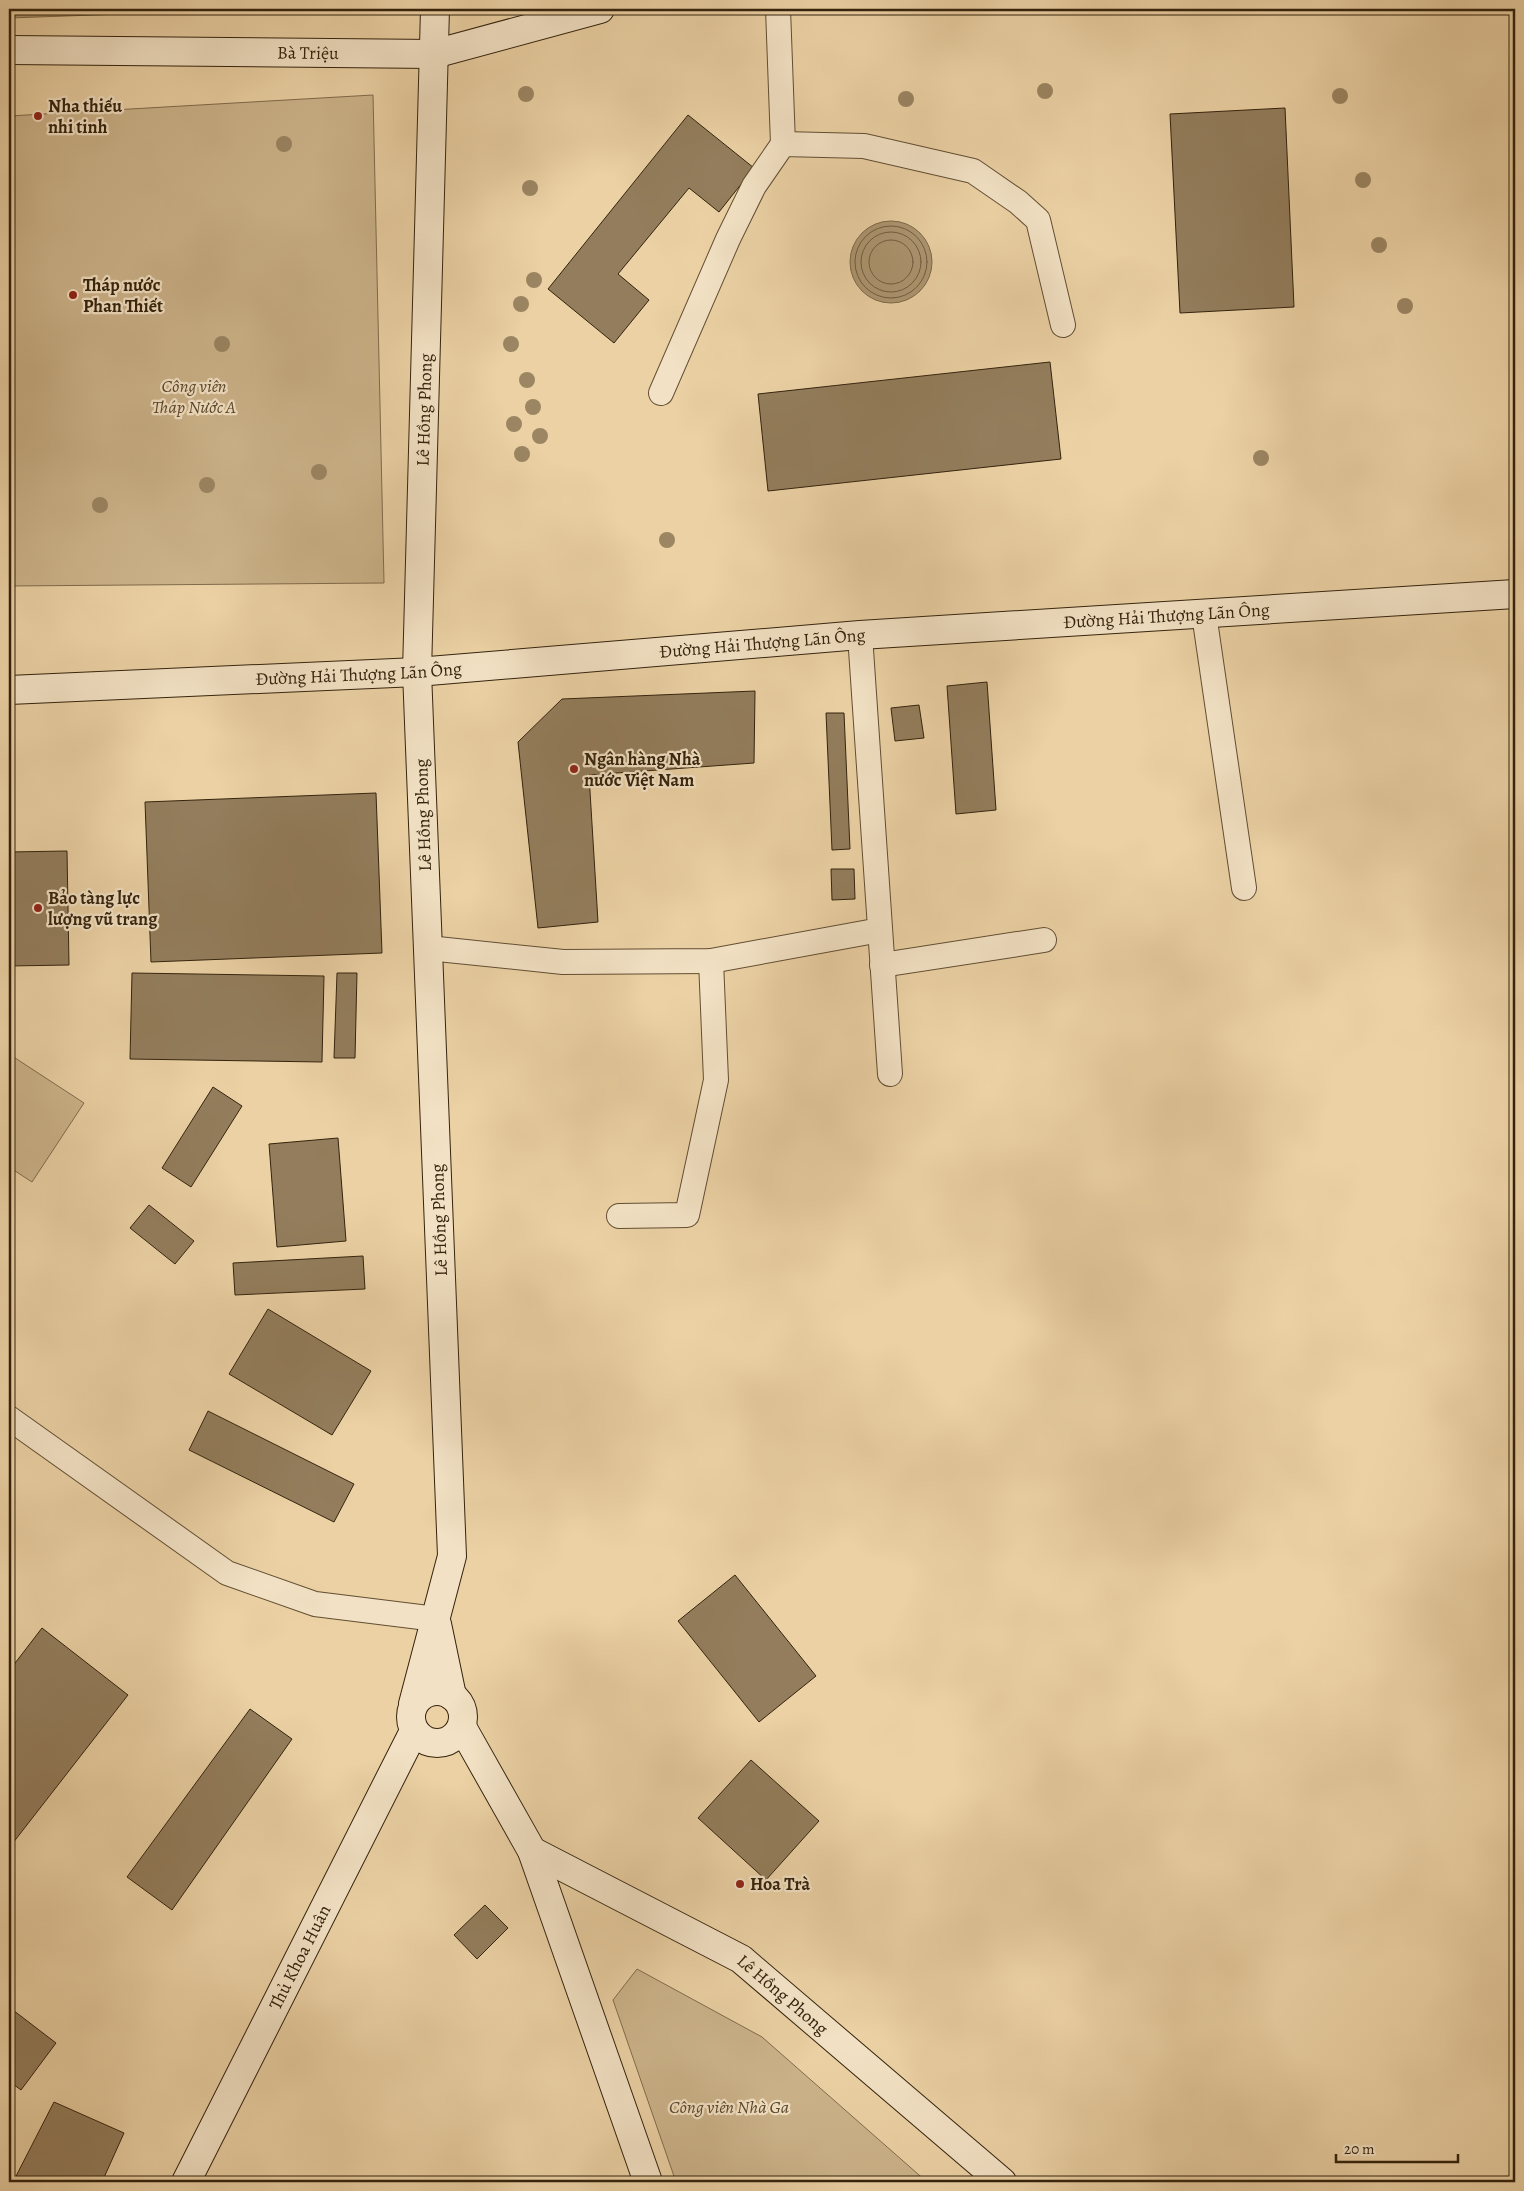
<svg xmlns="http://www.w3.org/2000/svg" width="1524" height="2191" viewBox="0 0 1524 2191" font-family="Alegreya,serif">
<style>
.green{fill:#ccb38a;stroke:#806b4c}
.water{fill:#ad9671;stroke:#7d6849}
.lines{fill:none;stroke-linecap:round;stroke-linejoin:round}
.shore{stroke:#705c3f;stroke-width:1}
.building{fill:#937d5c;stroke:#34230d}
.lane-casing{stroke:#624e33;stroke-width:26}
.secondary-casing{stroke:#34230d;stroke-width:30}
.lane{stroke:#f2e1c4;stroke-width:24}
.secondary{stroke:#f2e1c4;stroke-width:28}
.tree{fill:#9b8562}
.poi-dot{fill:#8f2418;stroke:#f2e1c4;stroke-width:2}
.labels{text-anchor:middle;stroke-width:4.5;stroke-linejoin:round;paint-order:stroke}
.street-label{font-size:18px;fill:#34230d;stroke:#f2e1c4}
.poi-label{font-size:18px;font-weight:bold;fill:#34230d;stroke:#f2e1c4;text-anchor:start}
.park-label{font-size:18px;font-style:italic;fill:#5a472c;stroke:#f2e1c4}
</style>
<rect width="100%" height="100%" fill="#ebd1a4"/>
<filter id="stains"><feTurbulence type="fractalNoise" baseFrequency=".004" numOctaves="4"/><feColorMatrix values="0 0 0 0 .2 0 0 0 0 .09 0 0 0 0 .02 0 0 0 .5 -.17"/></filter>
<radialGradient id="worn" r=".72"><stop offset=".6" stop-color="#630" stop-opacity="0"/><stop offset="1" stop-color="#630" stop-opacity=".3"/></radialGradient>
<g class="green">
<polygon points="373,95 384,583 9,586 9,116"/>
<polygon points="9,1054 84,1103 32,1182 9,1167"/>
<polygon points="637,1969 762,2037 927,2182 676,2182 613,2000"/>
</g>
<g class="water">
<polygon points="9,9 264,9 9,18"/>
<circle cx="891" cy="262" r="41"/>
</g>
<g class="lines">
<g class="shore">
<polyline points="9,13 131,9"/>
<circle cx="891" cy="262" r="36"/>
<circle cx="891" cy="262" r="30"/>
<circle cx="891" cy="262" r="22"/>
</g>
</g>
<g class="building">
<polygon points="1285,108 1294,307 1180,313 1170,114"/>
<polygon points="688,115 754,168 719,212 689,188 618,274 649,300 614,343 548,289"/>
<polygon points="1050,362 1061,459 768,491 758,394"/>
<polygon points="987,682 996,810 956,814 947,686"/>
<polygon points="755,691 754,763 589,775 598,922 538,928 518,742 562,699"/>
<polygon points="919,705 924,738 895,741 891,708"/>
<polygon points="826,713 844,713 850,849 832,850"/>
<polygon points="376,793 382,953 151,962 145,802"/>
<polygon points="67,851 69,965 9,966 9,852"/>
<polygon points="831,869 854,869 855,899 832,900"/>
<polygon points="132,973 324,976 322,1062 130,1059"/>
<polygon points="337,973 357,973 355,1058 334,1058"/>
<polygon points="213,1087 242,1106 191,1187 162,1168"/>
<polygon points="338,1138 346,1241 277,1247 269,1144"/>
<polygon points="149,1205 194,1241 175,1264 130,1228"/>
<polygon points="363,1256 365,1289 235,1295 233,1263"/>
<polygon points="268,1309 371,1371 332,1435 229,1374"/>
<polygon points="208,1411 354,1484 334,1522 189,1450"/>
<polygon points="735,1575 816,1676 759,1722 678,1621"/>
<polygon points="42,1628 128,1695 9,1848 9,1671"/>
<polygon points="250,1709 292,1739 172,1910 127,1877"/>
<polygon points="751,1760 819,1821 766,1880 698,1818"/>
<polygon points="485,1905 508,1928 477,1959 454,1935"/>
<polygon points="9,2007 56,2043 21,2090 9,2081"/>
<polygon points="54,2102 124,2133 102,2182 13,2182"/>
</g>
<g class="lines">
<defs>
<g id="lane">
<polyline points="778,9 783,144"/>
<polyline points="661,393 728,239 754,186 783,144 864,146 973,171 1018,202 1038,220 1063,325"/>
<polyline points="1204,614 1244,888"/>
<polyline points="860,635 890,1074"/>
<polyline points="428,948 563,962 711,961 880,930"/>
<polyline points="882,965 1044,940"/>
<polyline points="619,1216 687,1215 716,1080 711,961"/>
<polyline points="9,1418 227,1573 315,1604 436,1619"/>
</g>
<g id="secondary">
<path id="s1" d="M9 50 434 54 600 9"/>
<path id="s2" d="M9 690 417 672 860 635 1515 594"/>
<polyline points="437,1624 452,1696"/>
<circle cx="437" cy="1717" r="26"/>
<path id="s3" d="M413 1704 452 1556 417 672 435 9"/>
<polyline points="462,1727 532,1851 648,2182"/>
<path id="s4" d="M532 1851 741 1959 1002 2182"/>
<path id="s5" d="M186 2182 414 1731"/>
</g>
</defs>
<use href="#lane" class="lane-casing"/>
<use href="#secondary" class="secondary-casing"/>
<use href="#lane" class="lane"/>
<use href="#secondary" class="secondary"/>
</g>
<g class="tree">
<circle cx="1045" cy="91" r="8"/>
<circle cx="526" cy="94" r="8"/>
<circle cx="1340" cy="96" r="8"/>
<circle cx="906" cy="99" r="8"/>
<circle cx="284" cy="144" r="8"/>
<circle cx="1363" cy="180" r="8"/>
<circle cx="530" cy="188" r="8"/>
<circle cx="1379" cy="245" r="8"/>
<circle cx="534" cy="280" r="8"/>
<circle cx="521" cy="304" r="8"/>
<circle cx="1405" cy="306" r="8"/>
<circle cx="222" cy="344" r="8"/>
<circle cx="511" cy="344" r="8"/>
<circle cx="527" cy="380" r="8"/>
<circle cx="533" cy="407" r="8"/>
<circle cx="514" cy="424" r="8"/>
<circle cx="540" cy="436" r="8"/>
<circle cx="522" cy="454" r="8"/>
<circle cx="1261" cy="458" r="8"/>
<circle cx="319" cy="472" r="8"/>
<circle cx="207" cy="485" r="8"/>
<circle cx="100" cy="505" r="8"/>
<circle cx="667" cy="540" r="8"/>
</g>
<g class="poi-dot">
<circle cx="38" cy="116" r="5"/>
<circle cx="73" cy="295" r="5"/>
<circle cx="574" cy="769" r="5"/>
<circle cx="38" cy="908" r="5"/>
<circle cx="740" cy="1884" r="5"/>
</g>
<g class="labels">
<g class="street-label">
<text dy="6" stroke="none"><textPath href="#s1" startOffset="299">Bà Triệu</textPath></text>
<text dy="6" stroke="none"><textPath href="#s3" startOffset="1300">Lê Hồng Phong</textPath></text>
<text dy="6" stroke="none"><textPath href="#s2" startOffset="1160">Đường Hải Thượng Lãn Ông</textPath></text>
<text dy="6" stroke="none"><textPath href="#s2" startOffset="755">Đường Hải Thượng Lãn Ông</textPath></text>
<text dy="6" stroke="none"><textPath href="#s2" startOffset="350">Đường Hải Thượng Lãn Ông</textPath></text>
<text transform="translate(423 815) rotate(-92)" y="6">Lê Hồng Phong</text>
<text transform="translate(439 1220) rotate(-92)" y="6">Lê Hồng Phong</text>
<text dy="6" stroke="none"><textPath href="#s5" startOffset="252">Thủ Khoa Huân</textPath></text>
<text dy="6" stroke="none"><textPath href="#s4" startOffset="290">Lê Hồng Phong</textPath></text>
</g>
<g class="poi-label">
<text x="48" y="112">Nha thiếu<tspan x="48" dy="21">nhi tinh</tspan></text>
<text x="83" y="291">Tháp nước<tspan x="83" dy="21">Phan Thiết</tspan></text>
<text x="584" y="765">Ngân hàng Nhà<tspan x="584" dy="21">nước Việt Nam</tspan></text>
<text x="48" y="904">Bảo tàng lực<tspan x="48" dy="21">lượng vũ trang</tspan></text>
<text x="750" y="1890">Hoa Trà</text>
</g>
<g class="park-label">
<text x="194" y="392">Công viên<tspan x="194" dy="21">Tháp Nước A</tspan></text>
<text x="729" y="2113">Công viên Nhà Ga</text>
</g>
</g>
<rect width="1524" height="2191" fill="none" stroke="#ebd1a4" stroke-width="30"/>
<rect x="10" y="10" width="1504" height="2171" fill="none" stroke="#34230d" stroke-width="2.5"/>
<rect x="15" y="15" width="1494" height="2161" fill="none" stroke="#34230d"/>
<path d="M1336 2154v8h122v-8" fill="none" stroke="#34230d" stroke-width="2.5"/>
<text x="1344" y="2154" font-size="15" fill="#34230d" stroke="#f2e1c4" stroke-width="4" paint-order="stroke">20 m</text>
<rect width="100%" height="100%" filter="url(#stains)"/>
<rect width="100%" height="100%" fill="url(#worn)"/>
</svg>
